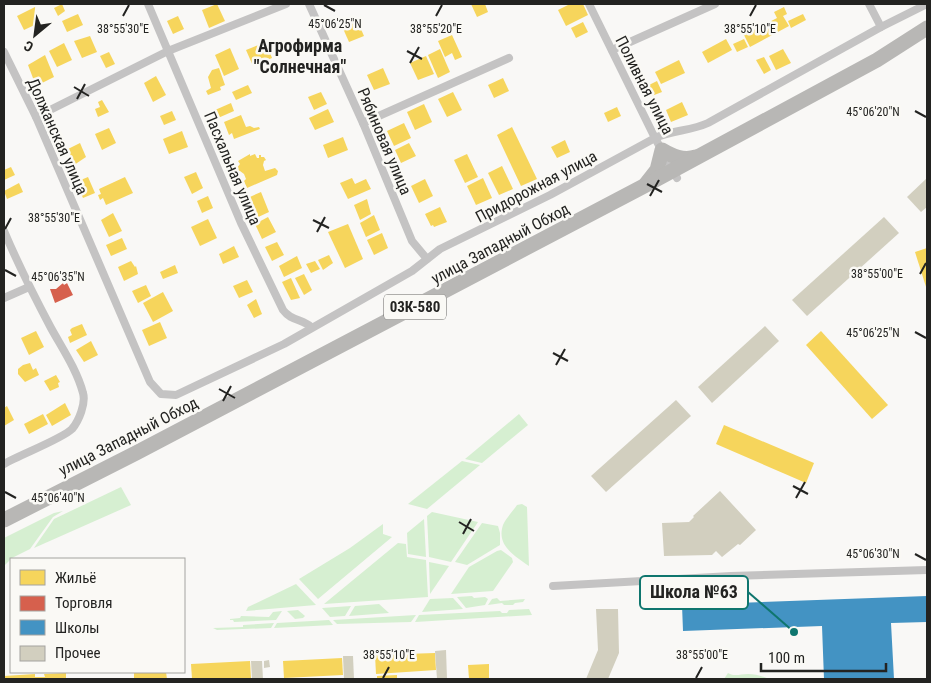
<svg xmlns="http://www.w3.org/2000/svg" width="931" height="683" viewBox="0 0 931 683" font-family="'Roboto Condensed',sans-serif">
<style>
.green{fill:#d6efd1}
.homes{fill:#f6d55c}
.shops{fill:#d6604d}
.schools{fill:#4393c3}
.building{fill:#d2cfbf}
.lines{fill:none;stroke-linecap:round;stroke-linejoin:round}
.street{stroke:#c4c3c3;stroke-width:8}
.highway{stroke:#b8b7b5;stroke-width:15}
.ticks{fill:none;stroke:#232321;stroke-width:2}
.labels{text-anchor:middle;stroke-width:5;stroke-linejoin:round;paint-order:stroke}
.shield{fill:#faf9f5;stroke:#646361;stroke-width:1}
.shield-label{font-size:15px;font-weight:bold;fill:#232321}
.street-label{font-size:16px;fill:#232321;stroke:#faf9f5}
.neighbourhood-label{font-size:18px;font-weight:bold;fill:#232321;stroke:#faf9f5}
.ticks-label{font-size:12px;text-anchor:middle;fill:#232321;stroke:#faf9f5;stroke-width:5;stroke-linejoin:round;paint-order:stroke}
.leader{fill:none;stroke:#0f766e;stroke-width:2}
.callout-dot{fill:#0f766e;stroke:#faf9f5;stroke-width:2}
.callout{fill:#faf9f5;stroke:#0f766e;stroke-width:2}
.callout-label{font-size:18px;text-anchor:middle;font-weight:bold;fill:#232321}
</style>
<rect width="100%" height="100%" fill="#f9f8f6"/>
<g class="green">
<polygon points="519,414 528,425 482,463 465,459"/>
<polygon points="462,461 480,465 427,509 408,504"/>
<polygon points="121,487 131,505 34,548 54,519"/>
<path d="M522 504 527 507 529 566C515 556 496 546 503 525 506 518 513 511 517 505Z"/>
<polygon points="63,511 53,517 30,549 12,558 4,566 4,538 54,513"/>
<polygon points="432,512 478,522 451,562 429,557 427,516"/>
<polygon points="424,519 426,557 408,554 407,533"/>
<polygon points="482,523 498,526 500,533 500,545 467,565 455,562"/>
<polygon points="383,524 383,534 392,537 318,599 299,579 350,548"/>
<polygon points="398,543 406,544 407,557 426,560 428,597 324,604"/>
<polygon points="501,550 512,558 513,562 493,591 451,594 469,567 497,551"/>
<polygon points="429,562 449,566 430,594"/>
<polygon points="296,584 316,605 246,611 248,607"/>
<polygon points="472,596 474,598 485,597 488,599 485,605 466,608 457,597"/>
<polygon points="453,598 463,609 422,612 430,599"/>
<polygon points="497,598 500,601 525,599 523,602 515,603 513,605 504,605 502,603 488,605 492,599"/>
<polygon points="379,604 389,613 349,616 355,606"/>
<polygon points="351,606 345,616 330,617 322,608"/>
<polygon points="529,609 532,615 415,622 419,615 500,611 502,613 507,613 509,610"/>
<polygon points="298,610 305,616 303,618 295,619 287,611"/>
<polygon points="282,611 276,620 234,622 233,620 230,620 230,619 240,618 241,616 269,617 273,612"/>
<polygon points="416,615 411,622 337,624 333,620"/>
<polygon points="329,620 333,625 274,628 277,623"/>
<polygon points="274,623 271,628 217,630 213,628 243,627 243,625"/>
<path d="M728 673C735 677 740 674 748 674 755 674 762 676 769 679H724Z"/>
</g>
<g class="homes">
<polygon points="62,4 65,11 58,16 54,8"/>
<polygon points="217,4 225,21 209,28 202,10"/>
<polygon points="471,4 485,4 488,12 477,17"/>
<polygon points="570,4 583,4 588,15 566,26 558,10"/>
<polygon points="35,7 41,22 24,30 17,16"/>
<polygon points="784,7 787,14 783,16 789,26 750,47 744,35 777,18 774,12"/>
<polygon points="78,14 83,25 67,32 62,21"/>
<polygon points="803,14 806,20 791,28 788,21"/>
<polygon points="178,16 184,29 173,34 167,21"/>
<polygon points="356,18 364,36 349,42 341,24"/>
<polygon points="583,22 588,32 576,38 571,28"/>
<polygon points="452,35 462,57 455,60 452,53 445,57 438,41"/>
<polygon points="90,36 97,52 82,58 74,41"/>
<polygon points="726,39 732,50 708,63 702,52"/>
<polygon points="744,39 748,47 737,52 733,44"/>
<polygon points="266,42 272,58 253,66 246,50"/>
<polygon points="64,43 72,60 57,67 49,51"/>
<polygon points="230,48 239,69 224,76 215,55"/>
<polygon points="440,49 450,72 438,78 428,55"/>
<polygon points="783,49 791,63 776,70 769,56"/>
<polygon points="109,52 115,64 106,68 100,56"/>
<polygon points="45,55 54,77 36,86 28,65"/>
<polygon points="426,56 434,74 418,80 410,63"/>
<polygon points="764,57 771,70 764,74 756,60"/>
<polygon points="679,60 685,73 661,84 655,72"/>
<polygon points="219,68 225,85 220,87 221,90 208,95 206,91 211,88 208,77 212,70"/>
<polygon points="383,68 390,84 374,90 367,75"/>
<polygon points="156,76 166,95 153,102 144,83"/>
<polygon points="503,78 509,91 494,98 488,85"/>
<polygon points="657,81 662,92 649,97 645,87"/>
<polygon points="248,85 252,93 236,100 232,92"/>
<polygon points="321,92 327,104 314,110 308,97"/>
<polygon points="453,92 462,110 447,117 438,99"/>
<polygon points="102,100 109,112 98,117 95,109 100,107 98,102"/>
<polygon points="682,102 688,115 671,122 666,110"/>
<polygon points="231,103 234,111 218,118 215,110"/>
<polygon points="424,104 432,122 415,130 407,112"/>
<polygon points="617,107 621,116 608,122 604,113"/>
<polygon points="328,109 334,122 315,130 309,118"/>
<polygon points="172,111 176,120 164,125 160,116"/>
<polygon points="241,115 246,127 250,126 254,128 259,127 260,129 234,139 232,133 229,135 224,122"/>
<polygon points="404,123 411,138 394,146 387,131"/>
<polygon points="512,127 537,179 521,186 497,135"/>
<polygon points="109,128 116,143 102,150 95,134"/>
<polygon points="182,131 188,147 169,154 163,139"/>
<polygon points="343,137 348,150 328,158 323,145"/>
<polygon points="565,140 570,152 557,158 551,147"/>
<polygon points="80,143 86,157 74,165 68,149"/>
<polygon points="409,143 416,156 401,163 395,150"/>
<polygon points="250,154 250,156 255,154 257,158 259,158 259,155 261,155 261,157 264,157 266,160 264,161 263,165 265,171 275,168 278,171 277,175 247,188 244,181 246,179 244,174 240,171 237,172 236,169 240,164 238,161"/>
<polygon points="467,154 478,177 465,183 454,160"/>
<polygon points="502,166 513,189 499,195 488,173"/>
<polygon points="11,167 15,175 4,180 4,170"/>
<polygon points="196,172 203,188 192,194 184,177"/>
<polygon points="88,177 95,193 83,198 76,182"/>
<polygon points="125,177 133,193 106,205 103,198 100,200 98,195 101,194 99,189"/>
<polygon points="352,178 355,184 366,179 371,189 348,199 340,183"/>
<polygon points="483,178 492,198 476,205 467,186"/>
<polygon points="425,179 433,196 419,203 411,186"/>
<polygon points="19,183 23,192 7,199 4,191"/>
<polygon points="261,192 269,212 252,220 243,200"/>
<polygon points="208,196 213,208 202,213 197,201"/>
<polygon points="367,199 371,214 360,220 354,205"/>
<polygon points="440,207 447,222 434,227 433,225 431,226 425,214"/>
<polygon points="113,213 122,231 109,237 101,220"/>
<polygon points="374,215 380,230 366,237 360,223"/>
<polygon points="268,217 276,232 262,239 255,224"/>
<polygon points="208,219 217,238 200,246 191,227"/>
<polygon points="348,224 363,259 345,268 328,232"/>
<polygon points="382,233 388,248 374,255 367,240"/>
<polygon points="122,238 127,249 111,256 106,245"/>
<polygon points="277,242 284,255 272,261 265,247"/>
<polygon points="234,246 239,257 223,264 219,254"/>
<polygon points="927,248 927,290 915,252"/>
<polygon points="329,255 333,263 323,270 318,260"/>
<polygon points="297,256 302,268 284,277 279,266"/>
<polygon points="131,261 135,267 136,266 138,274 124,281 118,267"/>
<polygon points="315,261 320,269 311,273 306,264"/>
<polygon points="175,265 178,273 163,279 160,272"/>
<polygon points="304,274 312,290 304,295 295,278"/>
<polygon points="291,278 300,298 291,300 282,282"/>
<polygon points="247,280 253,292 239,298 233,286"/>
<polygon points="146,285 151,296 138,303 132,291"/>
<polygon points="163,292 173,311 153,322 143,303"/>
<polygon points="256,299 262,314 254,318 247,305"/>
<polygon points="160,322 167,338 149,346 142,330"/>
<polygon points="82,324 87,335 70,343 68,337 72,335 70,330 72,328"/>
<polygon points="36,331 44,347 29,355 21,338"/>
<polygon points="821,331 888,405 872,419 806,345"/>
<polygon points="91,341 98,355 84,362 76,350"/>
<polygon points="30,363 33,370 36,368 39,375 25,382 18,374 18,369 23,365"/>
<polygon points="56,375 60,382 58,383 59,387 50,391 44,381"/>
<polygon points="65,403 71,415 52,426 46,415"/>
<polygon points="7,406 14,420 4,426 4,408"/>
<polygon points="43,414 48,424 29,434 24,424"/>
<polygon points="724,425 814,463 806,483 716,444"/>
<polygon points="435,653 436,670 376,674 375,655"/>
<polygon points="342,658 343,675 284,678 283,661"/>
<polygon points="250,661 251,678 192,679 191,664"/>
<polygon points="489,664 489,679 469,679 468,665"/>
<polygon points="134,672 166,672 167,679 134,679"/>
<polygon points="66,673 66,679 4,679 4,676 35,674 35,677 45,677 44,674"/>
<polygon points="397,675 397,679 377,679 377,676"/>
</g>
<polygon class="shops" points="63,283 64,285 67,283 73,295 55,303 50,289 56,289"/>
<polygon class="schools" points="927,596 927,622 891,623 894,679 824,679 822,626 683,631 682,605"/>
<g class="building">
<polygon points="927,178 927,207 921,212 907,197"/>
<polygon points="884,217 899,233 807,316 792,300"/>
<polygon points="765,326 779,341 712,403 698,387"/>
<polygon points="676,400 691,416 606,492 591,476"/>
<polygon points="720,491 756,530 740,545 738,544 722,557 716,551 712,555 664,556 662,523 689,522 694,517 693,516"/>
<polygon points="596,609 618,609 619,653 608,679 586,679 598,650"/>
<polygon points="446,650 447,679 437,679 435,651"/>
<polygon points="343,656 353,656 354,679 344,679"/>
<polygon points="269,660 270,667 264,668 264,661"/>
<polygon points="251,661 262,661 263,679 252,679"/>
</g>
<g class="lines">
<g class="street">
<path d="M148 4 241 223 283 310C291 321 303 319 311 327"/>
<polyline points="309,4 363,123 412,241 427,259"/>
<polyline points="589,4 655,138 677,178"/>
<polyline points="869,4 881,27"/>
<polyline points="612,50 715,4"/>
<path d="M4 52 36 117 150 382 161 394 176 395 284 344 412 271 440 249 550 195 655 138C672 130 691 131 708 123L881 27 927 4"/>
<polyline points="36,117 168,51 286,4"/>
<polyline points="363,123 509,58"/>
<path d="M4 231C18 264 34 296 51 328 62 348 77 370 83 393 86 403 79 421 72 429 62 439 19 455 4 464"/>
<polyline points="4,298 29,287"/>
<polyline points="553,586 731,576 927,570"/>
</g>
<g class="highway">
<path d="M646 184 657 170 662 150C672 156 683 161 696 157"/>
<polyline points="4,520 136,453 644,186 877,60 927,28"/>
</g>
</g>
<path class="ticks" d="M324 5 335 11M123 16 129 5M436 16 442 5M750 16 756 5M407 51 422 59M410 63 419 47M74 87 89 96M77 99 85 84M915 111 926 117M647 184 662 192M650 196 659 180M313 220 329 228M5 229 11 218M317 232 325 217M5 270 16 276M920 274 926 263M915 332 926 338M553 353 568 361M556 365 565 349M219 389 235 398M223 401 231 386M793 486 808 494M5 492 16 498M796 498 805 482M459 522 474 531M463 534 471 519M915 554 926 560M383 678 389 667M696 678 702 667"/>
<g class="labels">
<rect class="shield" x="384" y="294.5" width="62" height="25" rx="4"/>
<g class="shield-label">
<text x="415" y="312">03К-580</text>
</g>
<g class="street-label">
<text transform="translate(645 85) rotate(63)" y="6">Поливная улица</text>
<text transform="translate(58 136) rotate(66)" y="6">Должанская улица</text>
<text transform="translate(385 141) rotate(67)" y="6">Рябиновая улица</text>
<text transform="translate(233 168) rotate(67)" y="6">Пасхальная улица</text>
<text transform="translate(536 186) rotate(-28)" y="6">Придорожная улица</text>
<text transform="translate(500 243) rotate(-28)" y="6">улица Западный Обход</text>
<text transform="translate(128 436) rotate(-27)" y="6">улица Западный Обход</text>
</g>
<g class="neighbourhood-label">
<text x="300" y="52">Агрофирма<tspan x="300" dy="21">"Солнечная"</tspan></text>
</g>
</g>
<g class="ticks-label">
<text x="335" y="28">45°06'25"N</text>
<text x="123" y="33">38°55'30"E</text>
<text x="436" y="33">38°55'20"E</text>
<text x="750" y="33">38°55'10"E</text>
<text x="873" y="116">45°06'20"N</text>
<text x="54" y="222">38°55'30"E</text>
<text x="877" y="278">38°55'00"E</text>
<text x="58" y="281">45°06'35"N</text>
<text x="873" y="337">45°06'25"N</text>
<text x="58" y="502">45°06'40"N</text>
<text x="873" y="558">45°06'30"N</text>
<text x="389" y="659">38°55'10"E</text>
<text x="702" y="659">38°55'00"E</text>
</g>
<path class="leader" d="M794 632L748 592"/>
<circle class="callout-dot" cx="794" cy="632" r="5"/>
<rect class="callout" x="640" y="576" width="108" height="33" rx="5"/>
<g class="callout-label">
<text x="694" y="598">Школа №63</text>
</g>
<rect width="931" height="683" fill="none" stroke="#232321" stroke-width="10"/>
<rect x="10" y="558" width="175" height="115" fill="#faf9f5" stroke="#a4a3a0"/>
<rect x="20" y="570" width="25" height="15" fill="#f6d55c" stroke="#a4a3a0"/>
<text x="55" y="583" font-size="15" fill="#232321">Жильё</text>
<rect x="20" y="596" width="25" height="15" fill="#d6604d" stroke="#a4a3a0"/>
<text x="55" y="608" font-size="15" fill="#232321">Торговля</text>
<rect x="20" y="620" width="25" height="15" fill="#4393c3" stroke="#a4a3a0"/>
<text x="55" y="633" font-size="15" fill="#232321">Школы</text>
<rect x="20" y="646" width="25" height="15" fill="#d2cfbf" stroke="#a4a3a0"/>
<text x="55" y="658" font-size="15" fill="#232321">Прочее</text>
<g transform="translate(35 35) rotate(209)" stroke="#faf9f5" stroke-width="4" paint-order="stroke">
<path d="M0-4L9 19L0 12L-9 19Z" fill="#232321"/>
<text y="-8" font-size="14" font-weight="bold" text-anchor="middle" fill="#232321">С</text>
</g>
<path d="M761 663v8h125v-8" fill="none" stroke="#232321" stroke-width="2.5"/>
<text x="768" y="663" font-size="15" fill="#232321" stroke="#faf9f5" stroke-width="4" paint-order="stroke">100 m</text>
</svg>
